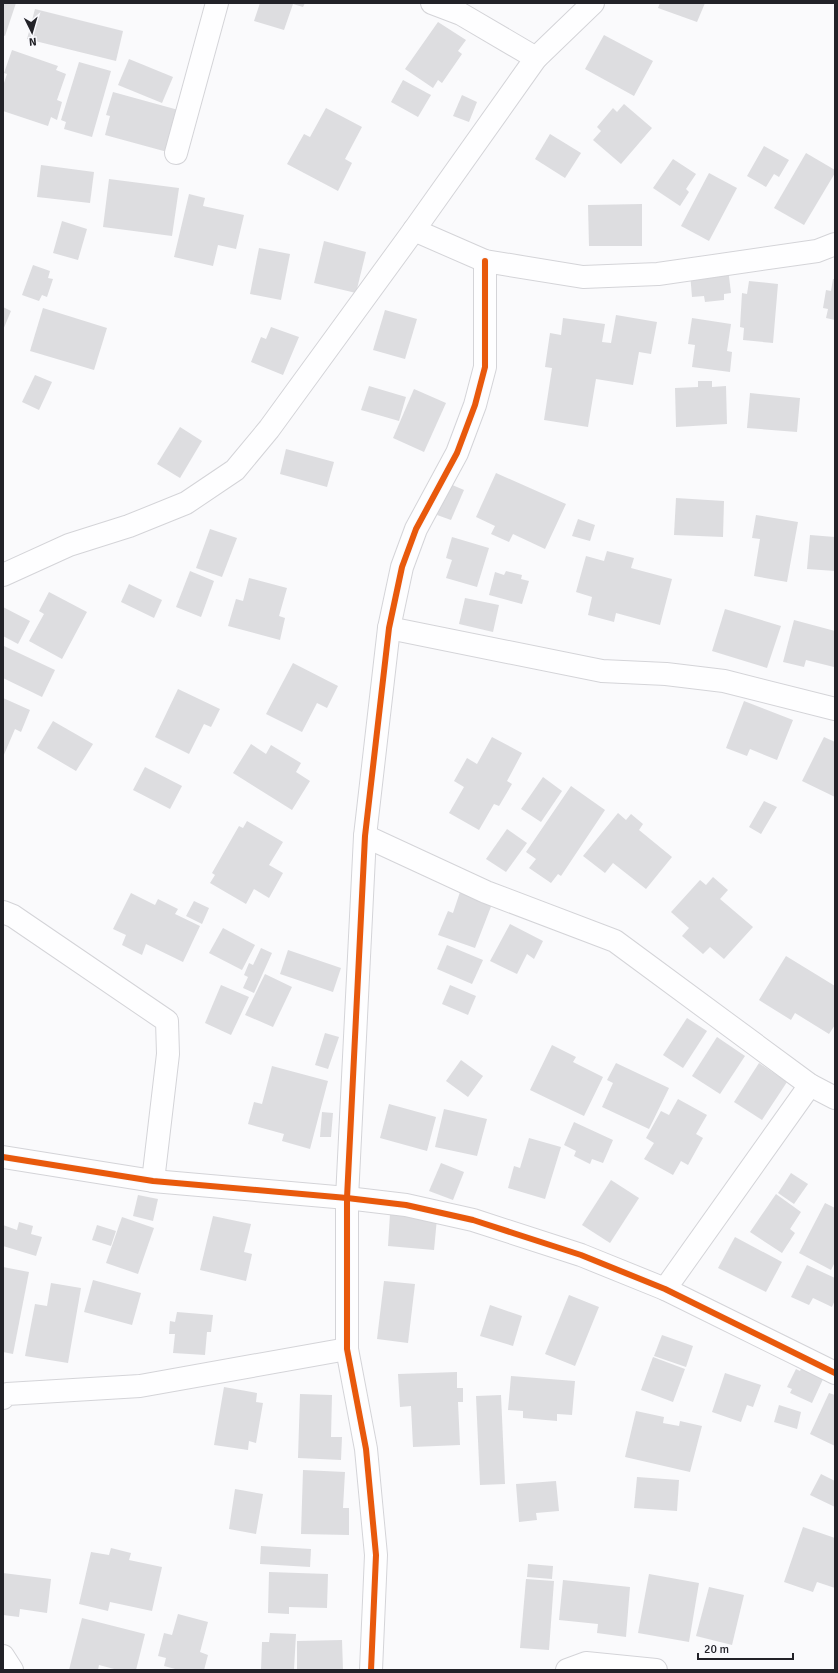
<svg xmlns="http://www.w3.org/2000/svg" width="838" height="1673" viewBox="0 0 838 1673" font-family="Signika,sans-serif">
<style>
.building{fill:#dddde0}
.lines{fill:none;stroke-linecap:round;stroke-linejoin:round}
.minor-casing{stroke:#d4d4d8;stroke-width:24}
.minor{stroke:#fefeff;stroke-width:22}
.cycleway-casing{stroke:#f9f9fd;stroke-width:8}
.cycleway{stroke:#e8590c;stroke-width:6}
</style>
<rect width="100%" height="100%" fill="#fafafc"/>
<g class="building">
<polygon points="3,3 16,3 5,36 3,35"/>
<polygon points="260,3 305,3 303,7 293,4 284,30 254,21"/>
<polygon points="660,3 705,3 697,22 658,8"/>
<polygon points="35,9 123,31 116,61 27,39"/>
<polygon points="438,22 466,40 458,51 462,54 442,83 438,80 433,88 405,69"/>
<polygon points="604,35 653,61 634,96 585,69"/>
<polygon points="12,50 58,66 56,70 66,74 57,100 62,102 57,120 51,117 48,126 3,111 3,86 7,74 4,73"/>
<polygon points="129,59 173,77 162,103 118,85"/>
<polygon points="79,62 111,71 92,137 64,129 66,122 61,120"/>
<polygon points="403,80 431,95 418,117 391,102"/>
<polygon points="113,92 182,111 171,153 105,135 110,116 106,115"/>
<polygon points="462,95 477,102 469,122 453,116"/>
<polygon points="624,104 652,128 621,164 593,140 601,131 597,127 613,108 617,112"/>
<polygon points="326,108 362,127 345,159 352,163 338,191 287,164 304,134 310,137"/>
<polygon points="550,134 581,153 565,178 535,159"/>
<polygon points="764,146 789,160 779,177 774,174 766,187 747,176"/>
<polygon points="806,153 835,170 835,173 804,225 774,208"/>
<polygon points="673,159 696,174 686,189 689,192 680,206 653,188"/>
<polygon points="41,165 94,172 90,203 37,197"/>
<polygon points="709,173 737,188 709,241 681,226"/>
<polygon points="109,179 179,188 172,236 103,227"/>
<polygon points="189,194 205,198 203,206 244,215 236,249 218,245 213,266 174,257"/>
<polygon points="642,204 642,246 589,246 588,205"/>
<polygon points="62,221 87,229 78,260 53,253"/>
<polygon points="324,241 366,252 356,293 314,283"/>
<polygon points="259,248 290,254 281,300 250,294"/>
<polygon points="33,265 50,271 48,278 53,279 47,297 42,295 39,301 22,295"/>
<polygon points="728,268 731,293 724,294 724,300 705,302 704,296 692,297 690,273"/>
<polygon points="833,279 835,279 835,320 826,318 828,309 823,308 826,290 831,291"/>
<polygon points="749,281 778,284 773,343 743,340 744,328 740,327 742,293 747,294"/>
<polygon points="3,307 11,311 3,330"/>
<polygon points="43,308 107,328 94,370 30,351"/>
<polygon points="385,310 417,319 405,359 373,350"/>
<polygon points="616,315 657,322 651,354 639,352 633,385 596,379 588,427 544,420 552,368 545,367 550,333 561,335 563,318 605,324 602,342 611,343"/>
<polygon points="692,318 731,324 727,351 732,352 730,372 692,367 695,345 688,344"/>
<polygon points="271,327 299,337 283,375 251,362 261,337 266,339"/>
<polygon points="35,375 52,382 39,410 22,402"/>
<polygon points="698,381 712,381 712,387 726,386 727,424 676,427 675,388 698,387"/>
<polygon points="369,386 406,397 399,421 361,410"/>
<polygon points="414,389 446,403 424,452 393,438"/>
<polygon points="750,393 800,398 797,432 747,428"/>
<polygon points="180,427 202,441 180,478 157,464"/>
<polygon points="286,449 334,462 327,487 280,474"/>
<polygon points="496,473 566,504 545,549 513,534 509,542 491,534 495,526 476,517"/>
<polygon points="450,484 464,490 451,520 437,515"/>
<polygon points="676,498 724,501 723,537 674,535"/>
<polygon points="756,515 798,522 787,582 754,576 760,539 752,538"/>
<polygon points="578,519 595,525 590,541 572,536"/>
<polygon points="210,529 237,538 222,577 196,568"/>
<polygon points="810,535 835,537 835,571 807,569"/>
<polygon points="452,537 489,548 477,587 446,578 452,560 446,558"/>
<polygon points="607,551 634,558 631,568 672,579 660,625 616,613 614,622 588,615 592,597 576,592 586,556 604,561"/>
<polygon points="190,571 214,581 201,617 176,607"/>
<polygon points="506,571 522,575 521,579 529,581 522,604 489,595 495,572 504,575"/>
<polygon points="249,578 287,588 279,616 285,618 280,640 228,626 236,599 243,601"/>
<polygon points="129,584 162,600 154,618 121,602"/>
<polygon points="49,592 87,612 62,659 29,641 44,614 39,611"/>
<polygon points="465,598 499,605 493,632 459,624"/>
<polygon points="3,607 30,621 18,644 3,636"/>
<polygon points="725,609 781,626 767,668 712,651"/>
<polygon points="794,620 835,631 834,667 806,660 804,667 783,662"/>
<polygon points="4,646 55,670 42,697 3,678 3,649"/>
<polygon points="293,663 338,686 327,708 317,703 302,732 266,714"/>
<polygon points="178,689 220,709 211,727 204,724 189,754 155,737"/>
<polygon points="3,698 30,710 21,732 15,729 3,757"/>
<polygon points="744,701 793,720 777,760 750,749 747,756 726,748"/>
<polygon points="53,721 93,744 76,771 37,748"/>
<polygon points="492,737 522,753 507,781 512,784 499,806 494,804 479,830 449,813 464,787 454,781 467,758 477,764"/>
<polygon points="824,737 835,742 835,797 802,781"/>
<polygon points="251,744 266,754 271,745 301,763 296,772 310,781 292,810 233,773"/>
<polygon points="145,767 182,786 170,809 133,790"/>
<polygon points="543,777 562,791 541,822 521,809"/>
<polygon points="571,786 605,810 561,876 558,874 551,883 529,868 536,859 526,852"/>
<polygon points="764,801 777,807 761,834 749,827"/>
<polygon points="618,813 626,820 631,814 643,824 639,830 672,857 646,889 613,863 605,873 583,856"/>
<polygon points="247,821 283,842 269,865 283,873 269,898 254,889 246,904 210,883 215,875 212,873 239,826 243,828"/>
<polygon points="507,829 527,843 506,872 486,859"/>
<polygon points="713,877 728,890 720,899 753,927 724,959 710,947 703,954 682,936 689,928 671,912 700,880 706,885"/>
<polygon points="460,892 492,904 475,948 438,935 448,911 453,913"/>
<polygon points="131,893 155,905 158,899 178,909 175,914 200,926 183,962 146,944 142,955 122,945 126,935 113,929"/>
<polygon points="194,901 209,908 202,924 186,916"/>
<polygon points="510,924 543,941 534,959 527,954 517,974 490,961"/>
<polygon points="223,928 255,945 242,970 209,953"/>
<polygon points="447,945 483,960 472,984 437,969"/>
<polygon points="261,948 272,953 254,993 243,988 248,977 244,975 249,963 253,965"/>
<polygon points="288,950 341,968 333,992 280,974"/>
<polygon points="786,956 835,986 835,1025 829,1034 795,1013 791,1020 759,1000"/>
<polygon points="265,974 292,987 273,1027 245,1015"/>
<polygon points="221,985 249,997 231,1035 205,1023"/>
<polygon points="450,985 476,996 468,1015 442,1004"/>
<polygon points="687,1018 707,1031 683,1068 663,1055"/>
<polygon points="325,1033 339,1037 328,1069 315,1065"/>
<polygon points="717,1037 745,1056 720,1094 692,1076"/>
<polygon points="552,1045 576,1057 573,1062 603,1077 584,1116 530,1090"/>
<polygon points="461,1060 483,1076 468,1097 446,1081"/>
<polygon points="616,1063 669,1088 649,1129 602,1107 613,1083 607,1080"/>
<polygon points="759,1063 787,1082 762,1120 734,1102"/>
<polygon points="272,1066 328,1081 310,1149 282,1141 284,1134 248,1124 254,1102 262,1104"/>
<polygon points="678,1099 707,1115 696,1134 703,1138 688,1165 681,1161 673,1175 644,1159 654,1143 646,1138 661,1111 669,1115"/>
<polygon points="389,1104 436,1117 427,1151 380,1138"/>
<polygon points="444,1109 487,1119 477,1156 435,1147"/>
<polygon points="322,1112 333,1113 331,1137 320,1137"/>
<polygon points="574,1122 613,1140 603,1163 592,1159 590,1164 574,1156 576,1151 564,1145"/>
<polygon points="529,1138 561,1147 545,1199 508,1188 514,1166 520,1168"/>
<polygon points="441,1163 464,1172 453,1200 429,1191"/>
<polygon points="791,1173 808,1184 794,1204 778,1193"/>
<polygon points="611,1180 639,1198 610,1243 582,1225"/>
<polygon points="776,1194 801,1212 790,1229 795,1233 782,1253 750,1232"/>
<polygon points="138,1195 158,1199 153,1221 133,1216"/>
<polygon points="825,1203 835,1208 835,1262 831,1270 799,1253"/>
<polygon points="390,1214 437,1218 434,1250 388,1246"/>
<polygon points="213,1216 251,1224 244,1252 252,1254 246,1281 200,1270"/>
<polygon points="122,1217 154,1228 138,1274 106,1263"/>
<polygon points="19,1222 33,1226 31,1234 42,1237 36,1256 3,1246 3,1225 17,1230"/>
<polygon points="97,1225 116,1231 111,1246 92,1240"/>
<polygon points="735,1237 782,1262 766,1292 718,1268"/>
<polygon points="807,1265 835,1278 835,1300 832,1307 813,1298 809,1305 791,1297"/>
<polygon points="3,1267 29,1272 13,1354 3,1352"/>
<polygon points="93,1280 141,1293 132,1325 84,1312"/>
<polygon points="384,1281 415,1284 408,1343 377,1339"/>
<polygon points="51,1283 81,1288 68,1363 25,1356 35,1304 47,1306"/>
<polygon points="569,1295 599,1307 575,1366 545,1354"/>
<polygon points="490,1305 522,1316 513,1346 480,1336"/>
<polygon points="177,1312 213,1315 211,1332 207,1332 205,1355 173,1353 175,1334 169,1334 170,1321 175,1322"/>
<polygon points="662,1335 693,1346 686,1367 654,1356"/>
<polygon points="653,1357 685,1369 673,1402 641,1390"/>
<polygon points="802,1367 824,1377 812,1403 790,1393 792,1389 787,1387 796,1369 800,1371"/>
<polygon points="457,1372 457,1388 463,1388 463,1402 458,1402 460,1445 413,1447 411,1406 400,1407 398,1374"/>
<polygon points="725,1373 761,1385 753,1407 747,1405 741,1422 712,1412"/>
<polygon points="511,1376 575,1381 572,1415 557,1414 557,1421 523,1418 523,1411 508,1410"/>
<polygon points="224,1387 257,1393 256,1402 263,1403 256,1443 249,1441 248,1450 214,1445"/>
<polygon points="829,1393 835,1395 835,1446 810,1434"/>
<polygon points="300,1394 332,1395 331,1437 342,1437 341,1460 298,1458"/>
<polygon points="501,1395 505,1484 480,1485 476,1396"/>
<polygon points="779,1405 801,1412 797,1429 774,1422"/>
<polygon points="636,1411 664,1417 663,1423 679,1426 680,1421 702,1426 690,1472 625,1457"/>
<polygon points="303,1470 345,1472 343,1508 349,1508 349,1535 301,1534"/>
<polygon points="821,1474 835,1481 835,1507 810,1495"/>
<polygon points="637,1477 679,1480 677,1511 634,1508"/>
<polygon points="556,1481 559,1511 536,1513 537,1520 519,1522 516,1484"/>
<polygon points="235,1489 263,1494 256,1534 229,1529"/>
<polygon points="803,1527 835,1538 835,1588 817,1582 813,1592 784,1582"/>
<polygon points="261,1546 311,1549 310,1567 260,1564"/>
<polygon points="111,1548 131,1553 129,1560 162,1567 152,1611 110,1602 108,1611 79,1604 91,1552 109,1555"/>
<polygon points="528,1564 553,1566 552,1579 527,1577"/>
<polygon points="269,1572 328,1574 327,1608 289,1607 289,1614 268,1613"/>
<polygon points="3,1573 51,1579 47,1613 20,1609 19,1617 3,1615"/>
<polygon points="649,1574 699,1583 689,1642 638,1633"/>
<polygon points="526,1579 554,1581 549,1650 520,1648"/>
<polygon points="563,1580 630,1587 626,1637 597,1633 598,1624 559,1620"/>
<polygon points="709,1587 744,1595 732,1645 696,1636"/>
<polygon points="178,1614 208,1622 200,1652 208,1655 204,1670 179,1670 164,1666 166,1658 158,1656 164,1633 172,1635"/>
<polygon points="82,1618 145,1634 136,1670 118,1670 99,1665 98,1670 69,1670"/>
<polygon points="270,1633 296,1634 294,1670 261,1670 262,1642 269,1642"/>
<polygon points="342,1640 343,1670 297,1670 297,1641"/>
</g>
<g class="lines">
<defs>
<g id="minor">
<polyline points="432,3 461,14 536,58"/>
<polyline points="176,153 217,3"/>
<polyline points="414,230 485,261 583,277 658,274 817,251 835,244"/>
<polyline points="3,575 69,545 129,526 186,503 235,470 269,429 414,230 536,58 593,3"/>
<polyline points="389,628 602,671 666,674 724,681 835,709"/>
<polyline points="365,836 486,892 615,941 810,1085 835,1098"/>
<polyline points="3,912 13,916 167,1021 168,1054 153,1181"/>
<polyline points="3,1157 153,1181 347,1198 406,1205 473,1220 581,1255 665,1289 835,1373"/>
<polyline points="665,1289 810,1085"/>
<polyline points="3,1398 7,1394 140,1386 347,1349"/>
<polyline points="3,1656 12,1670"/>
<polyline points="371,1670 376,1555 366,1449 347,1349 347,1198 365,836 389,628 402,567 416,529 457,453 475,405 485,367 485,261"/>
<polyline points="567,1670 586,1663 656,1670"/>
</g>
</defs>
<use href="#minor" class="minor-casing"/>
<use href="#minor" class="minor"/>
<defs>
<g id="cycleway">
<polyline points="3,1157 153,1181 347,1198 406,1205 473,1220 581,1255 665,1289 835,1373"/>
<polyline points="371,1670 376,1555 366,1449 347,1349 347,1198 365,836 389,628 402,567 416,529 457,453 475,405 485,367 485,261"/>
</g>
</defs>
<use href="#cycleway" class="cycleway-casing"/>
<use href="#cycleway" class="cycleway"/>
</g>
<rect width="838" height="1673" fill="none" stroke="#222228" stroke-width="8"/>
<g transform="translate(32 32) rotate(175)" stroke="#f9f9fd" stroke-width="3" paint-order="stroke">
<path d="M0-3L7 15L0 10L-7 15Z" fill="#222228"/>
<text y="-6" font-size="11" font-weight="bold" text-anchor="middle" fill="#222228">N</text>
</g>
<path d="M698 1653v6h95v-6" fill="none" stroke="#222228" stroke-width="2"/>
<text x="704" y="1653" font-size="12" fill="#222228" stroke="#f9f9fd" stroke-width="3" paint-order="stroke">20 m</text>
</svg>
